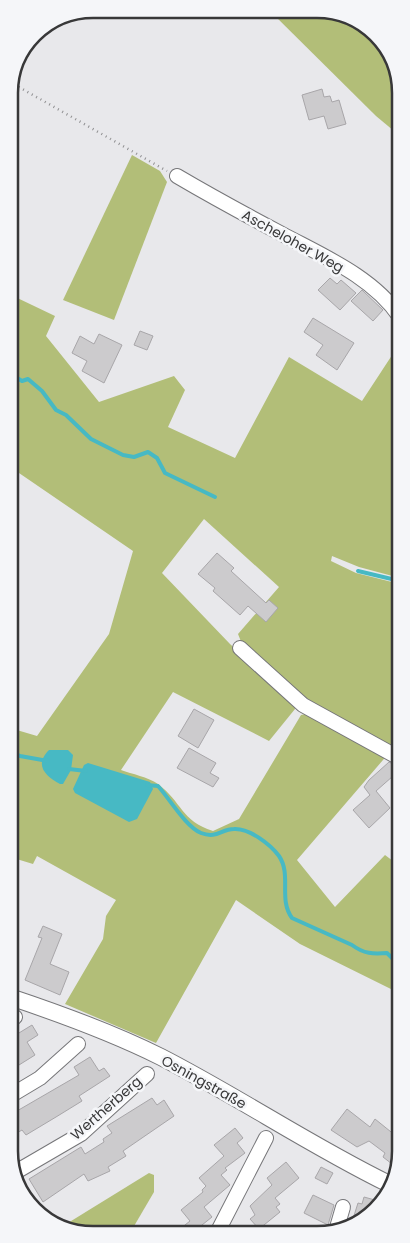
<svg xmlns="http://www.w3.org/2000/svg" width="410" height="1243" viewBox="0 0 410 1243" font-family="Poppins,sans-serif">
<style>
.green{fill:#b2be78}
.water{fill:#47b9c4}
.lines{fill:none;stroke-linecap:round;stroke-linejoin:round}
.stream{stroke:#47b9c4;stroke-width:4}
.building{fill:#cccbcd;stroke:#a8a6a9}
.minor-casing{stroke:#767679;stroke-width:16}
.tertiary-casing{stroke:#767679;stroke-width:18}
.path{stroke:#909092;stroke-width:2.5;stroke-dasharray:1 4;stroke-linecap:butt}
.minor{stroke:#fff;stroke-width:14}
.tertiary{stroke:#fff;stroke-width:16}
.labels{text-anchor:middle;stroke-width:5;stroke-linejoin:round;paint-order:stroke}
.street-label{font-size:14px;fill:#383839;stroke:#f5f6f9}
.rim{fill:none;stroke:#383839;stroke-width:2.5}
</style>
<rect width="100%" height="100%" fill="#e8e8eb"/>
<g class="green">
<polygon points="269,10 334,10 377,33 400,76 400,136 376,116"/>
<polygon points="132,155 160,171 167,182 114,320 63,300"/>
<path d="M9 294 55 316 46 336 99 402 174 376 185 390 168 427 235 458 289 357 362 401 400 343V578L359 567 332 556 331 561 356 573 400 584 401 754 294 691 242 644 238 634 279 587 204 519 162 573 230 644 294 703 295 709 269 741 173 692 121 770C132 774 148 777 158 784 182 802 181 821 213 831L239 819 301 715 311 713 389 753 297 860 335 907 385 855 401 867V994L300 944 236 900 156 1043 65 1004 103 939 106 916 116 900 37 856 33 864 10 857V728L37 736 109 634 133 551 19 473 9 470Z"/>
<polygon points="149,1173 154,1175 154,1192 130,1233 76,1233 63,1226"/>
</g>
<g class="water">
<path d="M49 750H68L73 755 71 770 63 784H60C45 776 34 765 49 750Z"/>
<polygon points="88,763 150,782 153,789 137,819 129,822 75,793 73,789 84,765"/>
</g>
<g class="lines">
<g class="stream">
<polyline points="9,373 22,381 28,379 42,391 56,410 66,415 91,439 123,455 134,457 148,452 157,458 165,473 215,497"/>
<polyline points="358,571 400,581"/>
<polyline points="10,751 20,756 48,761"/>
<polyline points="69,769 86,771"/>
<path d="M147 785 158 786C169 798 186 827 201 833 217 839 221 829 234 829 249 828 270 844 279 856 292 875 278 899 292 918L352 945C364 954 373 954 387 953L401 967"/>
</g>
</g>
<g class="building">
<polygon points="322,89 324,97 330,96 332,102 339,100 346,124 328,129 324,116 309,120 302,95"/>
<polygon points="330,278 337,284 341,280 356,293 340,310 318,290"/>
<polygon points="362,290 383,310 373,321 351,301"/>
<polygon points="313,318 354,343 337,370 316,355 323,345 304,332"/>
<polygon points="140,331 153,336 147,350 134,345"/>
<polygon points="99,334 122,345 104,383 82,371 87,361 72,353 80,336 94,344"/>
<polygon points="217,553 234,568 231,571 266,603 269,600 278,608 266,622 248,606 240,615 213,591 215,588 198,574"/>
<polygon points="194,709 214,720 198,748 178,736"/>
<polygon points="189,748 216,763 210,773 219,778 213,787 177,768"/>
<polygon points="389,762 401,769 376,791 390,808 369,828 353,810 370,795 364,787 369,780"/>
<polygon points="43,926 62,934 50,964 69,972 60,995 25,980 42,938 38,937"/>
<polygon points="32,1025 38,1035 27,1042 35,1055 19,1065 10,1051 10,1043 14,1040 14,1036"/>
<polygon points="90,1057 99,1071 104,1068 110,1076 79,1096 82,1101 56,1117 26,1135 22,1130 10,1137 10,1115 79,1075 74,1067"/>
<polygon points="152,1098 157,1105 164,1100 174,1116 123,1151 126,1156 108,1167 110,1171 88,1181 84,1174 43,1202 29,1179 81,1147 85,1154 104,1142 103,1139 112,1133 107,1126"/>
<polygon points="347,1109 370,1127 375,1119 401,1140 401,1151 392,1164 383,1157 385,1153 369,1141 357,1147 331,1130"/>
<polygon points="235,1128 243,1138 237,1143 245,1153 225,1168 227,1170 221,1175 230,1185 204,1207 212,1217 192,1233 175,1233 190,1221 181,1210 203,1192 202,1190 206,1186 199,1178 224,1156 214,1145"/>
<polygon points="286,1162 299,1178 275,1198 280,1204 276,1207 280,1212 259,1229 250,1219 255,1215 250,1206 272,1185 267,1178"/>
<polygon points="321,1167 333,1173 327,1184 315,1178"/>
<polygon points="313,1195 334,1205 328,1225 304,1213"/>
<polygon points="364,1197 382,1202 380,1206 352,1222 358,1203 362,1204"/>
</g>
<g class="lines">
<defs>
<g id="minor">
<path d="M177 176C211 196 246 215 282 234 323 256 373 277 400 317"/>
<polyline points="240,648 303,705 401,759"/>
<polyline points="10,1021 15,1017"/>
<polyline points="10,1096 40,1078 78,1044"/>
<polyline points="14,1173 81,1134 147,1074"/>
<polyline points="336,1231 343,1207"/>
<polyline points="217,1233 266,1138"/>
</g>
<path id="tertiary" d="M10 997C61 1014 113 1033 161 1057 239 1097 311 1146 389 1184"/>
</defs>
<use href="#minor" class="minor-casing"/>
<use href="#tertiary" class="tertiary-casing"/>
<g class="path">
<polyline points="10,82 167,171"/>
<polyline points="76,1233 85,1233"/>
</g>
<use href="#minor" class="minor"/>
<use href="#tertiary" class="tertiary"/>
</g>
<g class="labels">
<g class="street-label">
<text transform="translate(293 241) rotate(29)" y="5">Ascheloher Weg</text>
<text transform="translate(204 1082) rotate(29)" y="5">Osningstraße</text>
<text transform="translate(106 1108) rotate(-41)" y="5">Wertherberg</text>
</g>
</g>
<path d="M0 0H410V1243H0ZM93 18H317A75 75 0 0 1 392 93V1151A75 75 0 0 1 317 1226H93A75 75 0 0 1 18 1151V93A75 75 0 0 1 93 18Z" fill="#f5f6f9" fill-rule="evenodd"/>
<path class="rim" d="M93 18H317A75 75 0 0 1 392 93V1151A75 75 0 0 1 317 1226H93A75 75 0 0 1 18 1151V93A75 75 0 0 1 93 18Z"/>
</svg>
